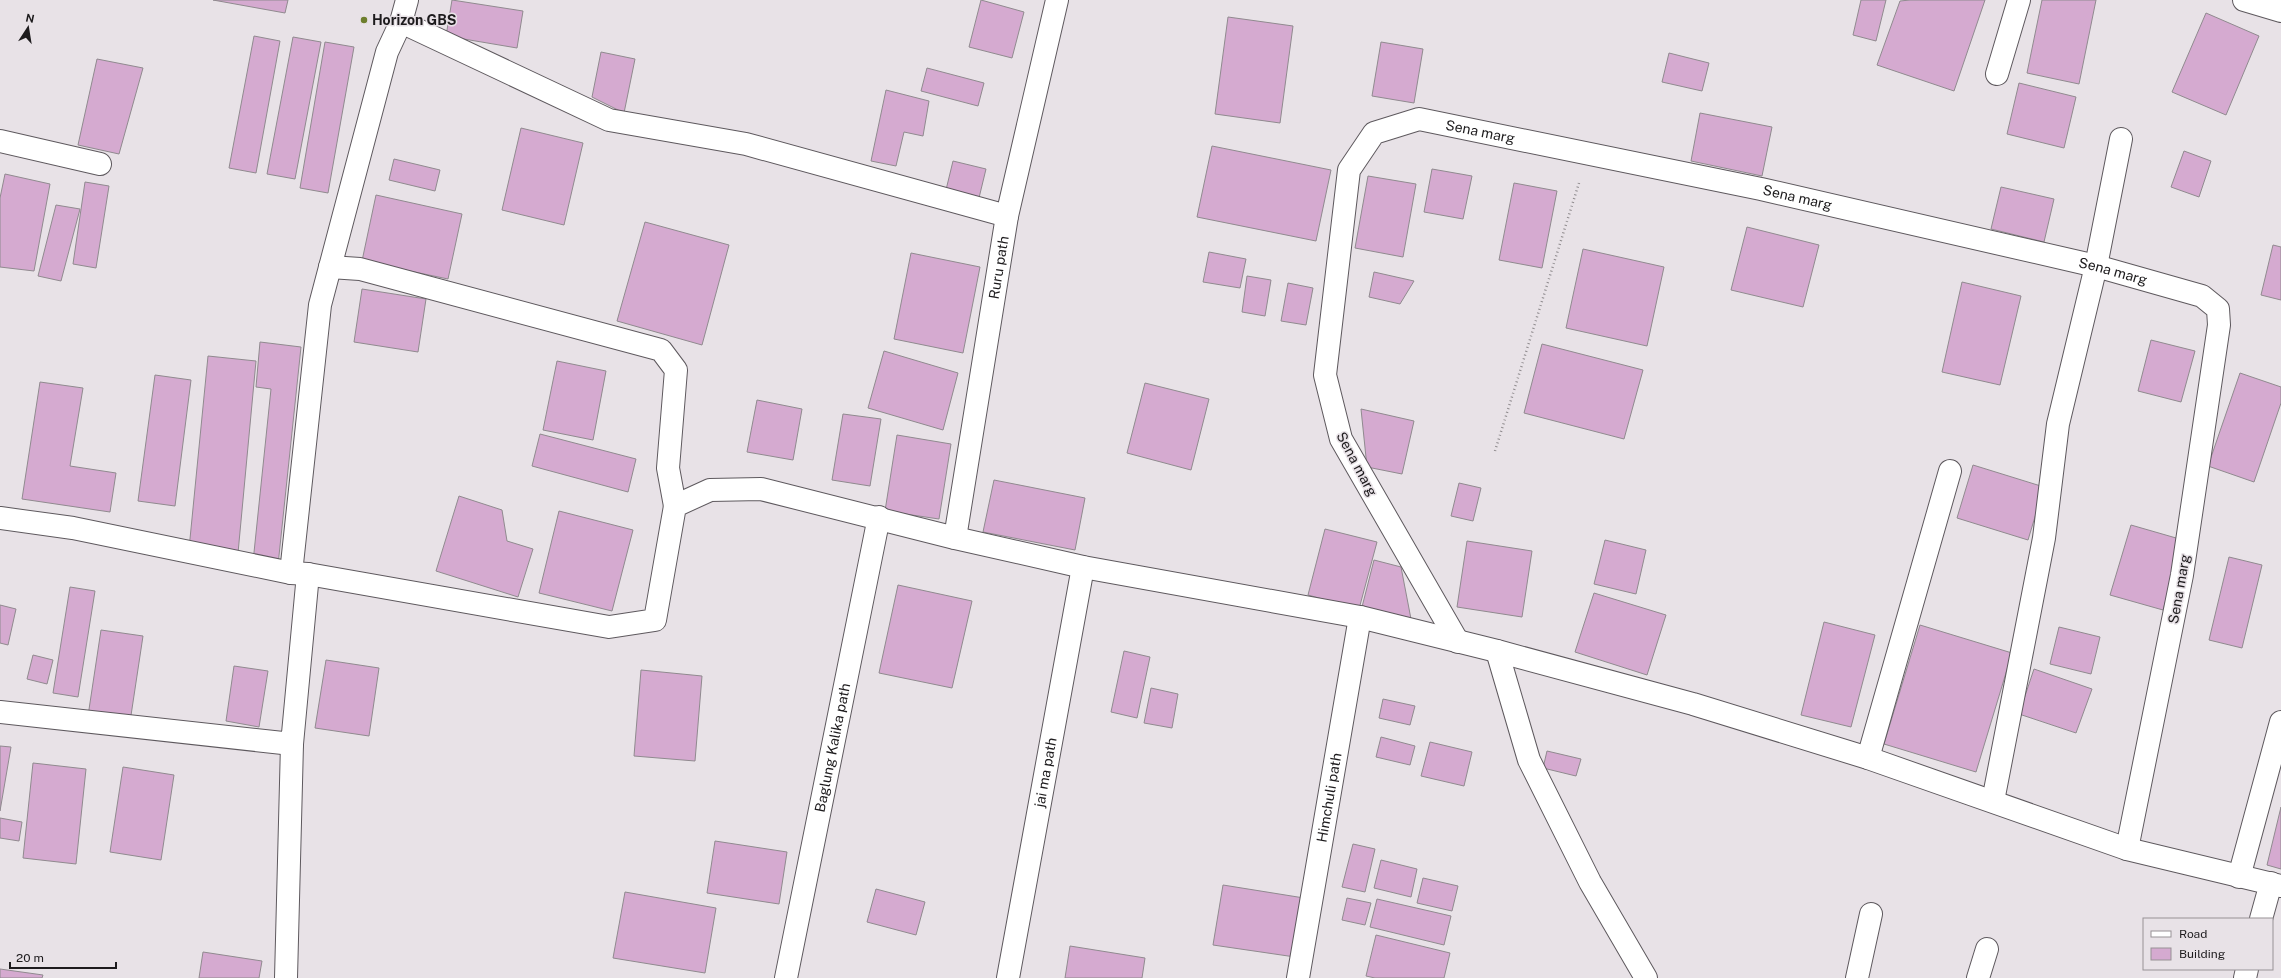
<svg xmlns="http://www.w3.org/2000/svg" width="2281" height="978" viewBox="0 0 2281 978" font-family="'Public Sans',sans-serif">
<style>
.building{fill:#d5aad0;stroke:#908a8f}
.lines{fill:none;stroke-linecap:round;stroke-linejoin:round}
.minor-casing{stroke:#5e595e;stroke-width:24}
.path{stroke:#908c8f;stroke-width:2.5;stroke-dasharray:1 3;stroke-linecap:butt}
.minor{stroke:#fff;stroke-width:22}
.poi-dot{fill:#6d7e2d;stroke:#e8e2e7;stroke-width:1.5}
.labels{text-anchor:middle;stroke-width:3;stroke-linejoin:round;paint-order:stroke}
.poi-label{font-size:14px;font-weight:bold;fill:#1d1b1d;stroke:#e8e2e7;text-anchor:start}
.street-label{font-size:14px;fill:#1d1b1d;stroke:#e8e2e7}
</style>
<rect width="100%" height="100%" fill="#e8e2e7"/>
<g class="building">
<polygon points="213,0 288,0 285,13"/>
<polygon points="452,0 523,11 517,48 446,36"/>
<polygon points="981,0 1024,12 1012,58 969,47"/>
<polygon points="1861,0 1886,0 1876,41 1853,35"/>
<polygon points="1910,0 1985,0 1954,91 1877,65 1900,1"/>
<polygon points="2042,0 2096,0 2079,84 2027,73"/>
<polygon points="2206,13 2259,36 2226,115 2172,92"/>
<polygon points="1228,17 1293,26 1280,123 1215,114"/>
<polygon points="254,36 280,41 256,173 229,168"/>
<polygon points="293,37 321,42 295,179 267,174"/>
<polygon points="325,42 354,47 328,193 300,188"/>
<polygon points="1381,42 1423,49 1414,103 1372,96"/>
<polygon points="601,52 635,59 624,113 592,97"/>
<polygon points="1669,53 1709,63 1702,91 1662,82"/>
<polygon points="97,59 143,68 119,154 78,145"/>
<polygon points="927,68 984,83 978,106 921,91"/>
<polygon points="2019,83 2076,97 2064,148 2007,134"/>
<polygon points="886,90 929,101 923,136 904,132 896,166 871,161"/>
<polygon points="1700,113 1772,127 1762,176 1691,161"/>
<polygon points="521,128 583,143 564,225 502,210"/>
<polygon points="1212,146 1331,170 1316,241 1197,217"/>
<polygon points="2184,151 2211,161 2199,197 2171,187"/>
<polygon points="394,159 440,170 435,191 389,180"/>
<polygon points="953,161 986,169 978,202 945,194"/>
<polygon points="1432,169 1472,176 1463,219 1424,212"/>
<polygon points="5,174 50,184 34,271 0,267 0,198"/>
<polygon points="1368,176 1416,184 1403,257 1355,248"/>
<polygon points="85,182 109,186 96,268 73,264"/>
<polygon points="1514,183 1557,191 1542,268 1499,260"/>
<polygon points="2001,187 2054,199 2044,242 1991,229"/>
<polygon points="376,195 462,214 448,279 362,261"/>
<polygon points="56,205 80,209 61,281 38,276"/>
<polygon points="645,222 729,245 702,345 617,321"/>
<polygon points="1747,227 1819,245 1803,307 1731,290"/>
<polygon points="2273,245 2281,247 2281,300 2261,295"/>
<polygon points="1583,249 1664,267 1647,346 1566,328"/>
<polygon points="1209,252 1246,259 1240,288 1203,282"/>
<polygon points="911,253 980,267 963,353 894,339"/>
<polygon points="1374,272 1414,281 1400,304 1369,297"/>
<polygon points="1247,276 1271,280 1265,316 1242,312"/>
<polygon points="1962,282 2021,296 2000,385 1942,372"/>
<polygon points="1288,283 1313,288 1306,325 1281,321"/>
<polygon points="362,289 426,299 418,352 354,342"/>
<polygon points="2151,340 2195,351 2181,402 2138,391"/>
<polygon points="260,342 301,347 278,565 253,562 271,389 256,387"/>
<polygon points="1542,344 1643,370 1624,439 1524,413"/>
<polygon points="884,351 958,373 943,430 868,408"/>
<polygon points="208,356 256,361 238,553 189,549"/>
<polygon points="557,361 606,371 593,440 543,430"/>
<polygon points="2240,373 2281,387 2281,403 2254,482 2208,466"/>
<polygon points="155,375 191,380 175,506 138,501"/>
<polygon points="40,382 83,388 70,466 116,473 110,512 22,499"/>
<polygon points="1145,383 1209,399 1191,470 1127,453"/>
<polygon points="757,400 802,409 793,460 747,452"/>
<polygon points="1361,409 1414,421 1402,474 1367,467"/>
<polygon points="843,414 881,419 870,486 832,480"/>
<polygon points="540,434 636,459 628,492 532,466"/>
<polygon points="897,435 951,444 939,519 885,511"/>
<polygon points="1973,465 2044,487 2028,540 1957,518"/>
<polygon points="994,480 1085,498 1075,550 983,532"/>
<polygon points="1459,483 1481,488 1473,521 1451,516"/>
<polygon points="459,496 502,510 507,541 533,549 518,597 436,571"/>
<polygon points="559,511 633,530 612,611 539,593"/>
<polygon points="2131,525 2183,540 2163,610 2110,595"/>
<polygon points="1325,529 1377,542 1359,609 1308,595"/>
<polygon points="1605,540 1646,550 1636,594 1594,584"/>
<polygon points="1467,541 1532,551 1522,617 1457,607"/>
<polygon points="2229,557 2262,565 2242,648 2209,640"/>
<polygon points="1374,560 1401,567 1411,619 1362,607"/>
<polygon points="898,585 972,601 952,688 879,673"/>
<polygon points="70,587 95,591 78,697 53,693"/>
<polygon points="1594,593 1666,615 1647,675 1575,652"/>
<polygon points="0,605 16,609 8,645 0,643"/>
<polygon points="1824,622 1875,635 1851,727 1801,715"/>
<polygon points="1920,625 2012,653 1976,772 1884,744"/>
<polygon points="2059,627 2100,637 2091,674 2050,664"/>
<polygon points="101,630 143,636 130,722 88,716"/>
<polygon points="1124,651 1150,657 1137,718 1111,712"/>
<polygon points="33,655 53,660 47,684 27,679"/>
<polygon points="326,660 379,668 369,736 315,728"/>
<polygon points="234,666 268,671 259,727 226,721"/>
<polygon points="2034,669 2092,689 2076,733 2019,714"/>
<polygon points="641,670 702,676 695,761 634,756"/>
<polygon points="1151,688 1178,694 1172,728 1144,723"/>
<polygon points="1383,699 1415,706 1410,725 1379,718"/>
<polygon points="1381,737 1415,746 1410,765 1376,757"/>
<polygon points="1430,742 1472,752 1464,786 1421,776"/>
<polygon points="0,746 11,747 0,811"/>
<polygon points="1547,751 1581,759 1576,776 1543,768"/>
<polygon points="33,763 86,769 76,864 23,858"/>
<polygon points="123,767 174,775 161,860 110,852"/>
<polygon points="2281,807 2281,869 2267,865"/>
<polygon points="0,818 22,822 19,841 0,838"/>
<polygon points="715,841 787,852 779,904 707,893"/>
<polygon points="1353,844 1375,849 1365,892 1342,887"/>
<polygon points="1381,860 1417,869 1411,897 1374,888"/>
<polygon points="1423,878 1458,886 1452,911 1417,903"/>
<polygon points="1223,885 1304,898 1295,957 1213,945"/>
<polygon points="876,889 925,902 916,935 867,922"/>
<polygon points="625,892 716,908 705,973 613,958"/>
<polygon points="1347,898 1371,903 1365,925 1342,920"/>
<polygon points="1377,899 1451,916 1444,945 1370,927"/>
<polygon points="1376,935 1450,953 1444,978 1375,978 1366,976"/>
<polygon points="1070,946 1145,958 1142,978 1065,978"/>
<polygon points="203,952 262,961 259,978 199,978"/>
<polygon points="0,969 43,975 42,978 0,978"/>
</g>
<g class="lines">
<defs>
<g id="minor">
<polyline points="2244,0 2281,11"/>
<polyline points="401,22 609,120 746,144 1007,216"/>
<polyline points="1997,74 2019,0"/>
<polyline points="0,141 100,164"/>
<polyline points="330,267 360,269 661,350 676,370 668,468 675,506"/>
<polyline points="0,518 73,528 291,573 308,574 609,627 655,620 675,506 710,490 761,489 955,538 1083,567 1360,617 1497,651 1693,704 1868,758 2127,849 2281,886"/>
<path id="s1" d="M955 538 1007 216 1057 0"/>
<polyline points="291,573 320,305 387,52 401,22 407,0"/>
<path id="s2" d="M1458 642 1341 439 1325 375 1349 170 1374 133 1419 119 1761 189 2096 266 2202 296 2218 309 2219 325 2182 575 2127 849"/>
<polyline points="1497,651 1529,760 1590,882 1646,978"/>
<polyline points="0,712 292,744 308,574"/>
<polyline points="1868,758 1950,471"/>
<polyline points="1993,801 2044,538 2058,424 2096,266 2121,139"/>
<polyline points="2239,877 2281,722"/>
<polyline points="2261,919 2271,883"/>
<polyline points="286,978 292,744"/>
<path id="s3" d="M786 978 879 517"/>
<path id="s4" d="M1008 978 1083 567"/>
<path id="s5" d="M1298 978 1360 617"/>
<polyline points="1857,978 1871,914"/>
<polyline points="1978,978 1987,949"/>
<polyline points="2245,978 2247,969"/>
</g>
</defs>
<use href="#minor" class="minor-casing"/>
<polyline class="path" points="1495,451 1579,183"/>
<use href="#minor" class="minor"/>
</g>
<circle class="poi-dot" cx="364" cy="20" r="4"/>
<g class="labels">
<g class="poi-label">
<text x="372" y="25">Horizon GBS</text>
</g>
<g class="street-label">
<text dy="5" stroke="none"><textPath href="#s2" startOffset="661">Sena marg</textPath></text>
<text dy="5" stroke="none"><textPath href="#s2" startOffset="985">Sena marg</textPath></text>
<text dy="5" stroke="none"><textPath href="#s1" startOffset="274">Ruru path</textPath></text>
<text dy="5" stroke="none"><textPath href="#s2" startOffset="1309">Sena marg</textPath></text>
<text transform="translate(1357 464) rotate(62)" y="5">Sena marg</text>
<text transform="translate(2179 589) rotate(-80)" y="5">Sena marg</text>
<text dy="5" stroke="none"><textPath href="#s3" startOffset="235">Baglung Kalika path</textPath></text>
<text dy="5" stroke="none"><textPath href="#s4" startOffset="209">jai ma path</textPath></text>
<text dy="5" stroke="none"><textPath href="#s5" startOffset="183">Himchuli path</textPath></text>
</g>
</g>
<rect x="2143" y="918" width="130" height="52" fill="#e8e2e7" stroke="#979296"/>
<rect x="2151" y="931" width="20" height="6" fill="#ffffff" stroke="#979296"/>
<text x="2179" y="938" font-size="12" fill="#1d1b1d">Road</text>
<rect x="2151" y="948" width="20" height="12" fill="#d5aad0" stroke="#979296"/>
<text x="2179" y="958" font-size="12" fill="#1d1b1d">Building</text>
<g transform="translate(28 28) rotate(12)" stroke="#e8e2e7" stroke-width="3" paint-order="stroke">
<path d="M0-3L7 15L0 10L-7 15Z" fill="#1d1b1d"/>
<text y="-6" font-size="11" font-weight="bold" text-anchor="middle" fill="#1d1b1d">N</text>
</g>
<path d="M10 962v6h106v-6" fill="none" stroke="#1d1b1d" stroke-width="2"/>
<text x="16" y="962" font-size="12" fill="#1d1b1d" stroke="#e8e2e7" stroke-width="3" paint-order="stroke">20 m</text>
</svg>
